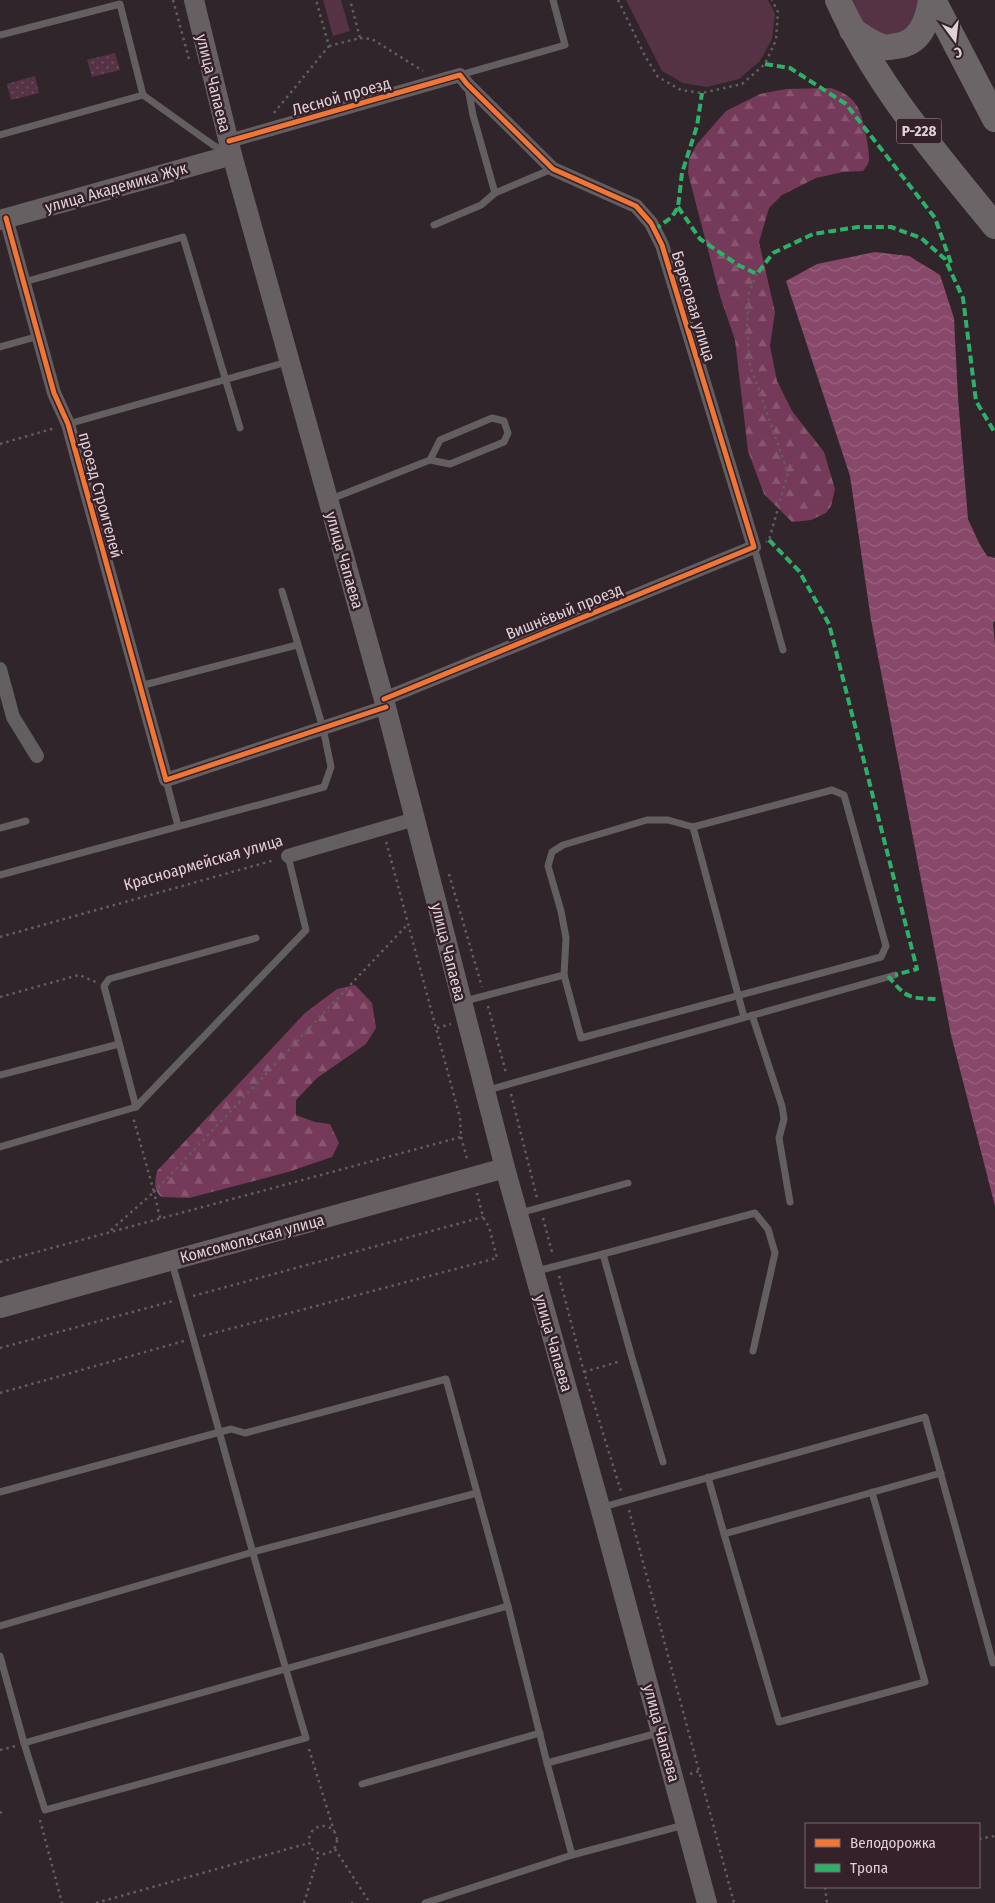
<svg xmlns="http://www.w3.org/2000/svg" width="995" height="1903" viewBox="0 0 995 1903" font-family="'Fira Sans Condensed',sans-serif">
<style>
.grass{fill:#563245}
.forest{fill:url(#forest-firs)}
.park{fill:url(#park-dots)}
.water{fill:url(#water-waves)}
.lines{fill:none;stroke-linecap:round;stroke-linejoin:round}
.path{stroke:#625d60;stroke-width:2.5;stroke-dasharray:2.5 4;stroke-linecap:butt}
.lane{stroke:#635e60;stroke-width:7}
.street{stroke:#635e60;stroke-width:14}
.secondary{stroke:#666063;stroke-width:20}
.highway{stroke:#6c6568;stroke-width:26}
.quiet{stroke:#2db169;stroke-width:4;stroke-dasharray:8 4;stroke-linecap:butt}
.cycleway-casing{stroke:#34212a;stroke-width:8}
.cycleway{stroke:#f07635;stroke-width:5}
.labels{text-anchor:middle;stroke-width:5;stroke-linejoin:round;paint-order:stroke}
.shield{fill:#34212a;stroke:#ab9da3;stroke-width:1}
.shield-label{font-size:15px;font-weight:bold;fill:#ded2d7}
.street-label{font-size:16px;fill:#ded2d7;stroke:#34212a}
</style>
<defs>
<pattern id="forest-firs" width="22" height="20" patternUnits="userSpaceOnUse" patternTransform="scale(1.25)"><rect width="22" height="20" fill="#753a59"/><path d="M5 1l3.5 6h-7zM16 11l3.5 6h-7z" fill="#885670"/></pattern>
<pattern id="park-dots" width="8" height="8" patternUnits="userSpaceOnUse" patternTransform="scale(1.25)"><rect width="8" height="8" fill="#563245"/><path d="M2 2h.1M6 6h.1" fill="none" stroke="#6e4f5f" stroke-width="1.8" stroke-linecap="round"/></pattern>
<pattern id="water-waves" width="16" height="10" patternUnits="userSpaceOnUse" patternTransform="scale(1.25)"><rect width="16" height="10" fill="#874869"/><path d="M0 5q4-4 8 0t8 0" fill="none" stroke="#98627e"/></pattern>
</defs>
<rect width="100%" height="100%" fill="#30252a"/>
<g class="grass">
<polygon points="323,0 341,0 350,31 333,36"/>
<polygon points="626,0 768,0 775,14 772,39 760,61 739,79 707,87 683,83 662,71"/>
<path d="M853 0H918C917 22 911 27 892 36L865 28Z"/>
</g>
<g class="forest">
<path d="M831 88C842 92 851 96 857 106 863 115 870 151 869 161 868 165 865 168 863 171L843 172 816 178 782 195 769 208 759 242 775 312 770 346 777 381 792 411 824 452 835 489 831 506 826 513 811 520 792 522 764 494 748 451 735 340 720 296 688 173 689 159 697 144 726 111 760 94 786 89Z"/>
<path d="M355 985 372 1003 376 1028 366 1044 317 1078 296 1100V1115L315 1122 330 1124 339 1143 332 1157 288 1172 189 1198 161 1197C153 1189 155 1182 157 1171L305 1013 337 989Z"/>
</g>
<g class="park">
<polygon points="115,53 120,70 92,77 87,60"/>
<polygon points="35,76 39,93 11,100 7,84"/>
</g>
<polygon class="water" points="875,252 909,256 940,275 954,318 958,398 968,519 979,543 987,556 995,558 995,621 993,623 995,644 995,1206 951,1035 871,620 850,476 786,281 817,264"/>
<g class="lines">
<g class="path">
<polyline points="173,0 189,59"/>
<polyline points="618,0 645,56 658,77 681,90 702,93 742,84 765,64 776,40 778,12 772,0"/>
<polyline points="360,38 372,39 423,71"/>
<polyline points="329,46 360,38 350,0"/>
<polyline points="274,113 329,46 316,0"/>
<polyline points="757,274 749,292 747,329 750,365 788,473 769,540 766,542"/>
<polyline points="0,444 55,428"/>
<polyline points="449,874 482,987"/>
<polyline points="0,937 275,860"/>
<polyline points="0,997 79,975 96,982"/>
<polyline points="488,1006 506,1073"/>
<polyline points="437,1028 451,1024"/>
<polyline points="511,1094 537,1198"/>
<polyline points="461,1137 468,1162"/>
<polyline points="160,1218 154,1192 408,924"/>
<polyline points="543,1218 553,1256"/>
<polyline points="111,1230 154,1192 133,1117"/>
<polyline points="0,1262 461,1137 460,1118 386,841"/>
<polyline points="559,1276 584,1372 621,1491"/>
<polyline points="193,1296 483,1217"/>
<polyline points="203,1336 497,1258 489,1227 483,1217 477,1193"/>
<polyline points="0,1348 173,1301"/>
<polyline points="584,1372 621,1361"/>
<polyline points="0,1393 184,1341"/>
<polyline points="629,1510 699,1771"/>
<polyline points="309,1749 334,1831"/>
<polyline points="0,1750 16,1746"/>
<polyline points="690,1774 699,1771 734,1903"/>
<polyline points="0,1813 2,1812"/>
<polyline points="40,1820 62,1903"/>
<circle cx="323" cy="1840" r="14"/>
<polyline points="979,1839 995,1836"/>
<polyline points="335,1849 370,1903"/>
<polyline points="825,1887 827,1903"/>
<polyline points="96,1903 309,1843"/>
<polyline points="304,1903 319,1854"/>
<polyline points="351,1903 355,1903"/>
</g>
<g class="lane">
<polyline points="0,35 120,4 143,95 213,145 227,153"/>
<polyline points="460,75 565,45 553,0"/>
<polyline points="468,88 473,115 495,193 552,169"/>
<polyline points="0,135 143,95"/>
<polyline points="434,225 481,205 495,193"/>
<polyline points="24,282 183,237 240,428"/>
<polyline points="0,347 39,336"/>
<polyline points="68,424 287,362"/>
<polyline points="331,499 430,460 450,464 504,442 508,433 504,421 492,418 440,440 430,460"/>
<polyline points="754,547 783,650"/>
<polyline points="140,686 297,645"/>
<polyline points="166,780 178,826"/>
<polygon points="832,790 844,795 886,946 881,957 581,1038 564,975 566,938 561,911 548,866 552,852 563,845 647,820 668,820 693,827"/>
<polyline points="693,827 744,1017"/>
<polyline points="0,828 26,821"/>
<polyline points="0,875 324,787 331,767 323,728 282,591"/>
<polyline points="465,1001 564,975"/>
<polyline points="752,1015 782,1106 784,1119 779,1138 790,1202"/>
<polyline points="0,1075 119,1044"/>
<polyline points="488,1090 895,975"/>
<polyline points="136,1107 104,986 109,979 256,938"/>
<polyline points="0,1147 136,1107 306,930 288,856"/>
<polyline points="520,1213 628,1183"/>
<polyline points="603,1254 755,1213 768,1229 775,1253 753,1351"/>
<path d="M172 1263C217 1421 259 1580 306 1738L45 1810 24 1743 508 1606"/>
<polyline points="537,1271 603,1254 632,1358 663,1462"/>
<polyline points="708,1477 724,1534 941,1473"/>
<polyline points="0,1492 231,1429 245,1433 446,1379 508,1606 547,1763"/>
<polyline points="603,1507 925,1417 993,1663"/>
<polyline points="724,1534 779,1722 925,1682 872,1492"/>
<polyline points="0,1626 253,1552 477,1493"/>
<polyline points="0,1656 24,1743"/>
<polyline points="658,1733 547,1763 572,1855 684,1825"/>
<polyline points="362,1784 540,1733"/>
<polyline points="425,1903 572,1855"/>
</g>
<g class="street">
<polyline points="229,141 460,75 467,84 553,169 636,206 651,223 662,245 754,547 384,699"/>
<polyline points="6,218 54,393 68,424 166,780 386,707"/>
<polyline points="0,669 13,717 37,756"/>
<polyline points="288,856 415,819"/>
</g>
<g class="secondary">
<polyline points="194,0 232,155 386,707 505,1168 600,1507 707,1903"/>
<polyline points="0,220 232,155"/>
<polyline points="0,1308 505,1168"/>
</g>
<g class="highway">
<path d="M838 0C876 85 937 155 995 226"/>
<polyline points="933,0 995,119"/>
<path d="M852 30C862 36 872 45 884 47 887 48 892 47 896 46 920 44 928 21 931 0"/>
</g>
<g class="quiet">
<polyline points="765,64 790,68 846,104 935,218 951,263"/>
<polyline points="678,207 700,239 738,265 757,274 773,253 813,234 858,227 891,227 921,238 945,259 963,298 976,401 995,433"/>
<polyline points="654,230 672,217 678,207 682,173 697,126 702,93"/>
<polyline points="769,540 799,571 829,624 917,969 895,975"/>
<path d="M888 976C907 999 909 998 937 999"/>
</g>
<defs>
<g id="cycleway">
<polyline points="229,141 460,75 467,84 553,169 636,206 651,223 662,245 754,547 384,699"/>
<polyline points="6,218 54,393 68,424 166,780 386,707"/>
</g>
</defs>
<use href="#cycleway" class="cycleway-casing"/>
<use href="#cycleway" class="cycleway"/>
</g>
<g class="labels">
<rect class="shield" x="896.5" y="118.5" width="45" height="25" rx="4"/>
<g class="shield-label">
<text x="919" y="136">Р-228</text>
</g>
<g class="street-label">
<text transform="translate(214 83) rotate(76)" y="6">улица Чапаева</text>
<text transform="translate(341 96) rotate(-16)" y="6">Лесной проезд</text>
<text transform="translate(116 187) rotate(-16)" y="6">улица Академика Жук</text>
<text transform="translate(694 306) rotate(73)" y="6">Береговая улица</text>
<text transform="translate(101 495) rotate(75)" y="6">проезд Строителей</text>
<text transform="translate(345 560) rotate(74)" y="6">улица Чапаева</text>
<text transform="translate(564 611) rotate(-22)" y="6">Вишнёвый проезд</text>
<text transform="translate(203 862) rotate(-16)" y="6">Красноармейская улица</text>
<text transform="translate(449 952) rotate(76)" y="6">улица Чапаева</text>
<text transform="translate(252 1238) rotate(-15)" y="6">Комсомольская улица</text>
<text transform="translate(554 1343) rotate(74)" y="6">улица Чапаева</text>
<text transform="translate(662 1733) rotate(75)" y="6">улица Чапаева</text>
</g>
</g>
<rect x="805" y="1823" width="175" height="65" fill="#34212a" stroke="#78686f"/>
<rect x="815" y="1839" width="25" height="8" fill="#f07635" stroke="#78686f"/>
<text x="850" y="1848" font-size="15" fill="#ded2d7">Велодорожка</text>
<rect x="815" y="1864" width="25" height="8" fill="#2db169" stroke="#78686f"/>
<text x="850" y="1873" font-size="15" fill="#ded2d7">Тропа</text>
<g transform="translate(955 40) rotate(165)" stroke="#34212a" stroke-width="4" paint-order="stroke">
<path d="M0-4L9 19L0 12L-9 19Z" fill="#ded2d7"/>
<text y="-8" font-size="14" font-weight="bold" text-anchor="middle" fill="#ded2d7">С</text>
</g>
</svg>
